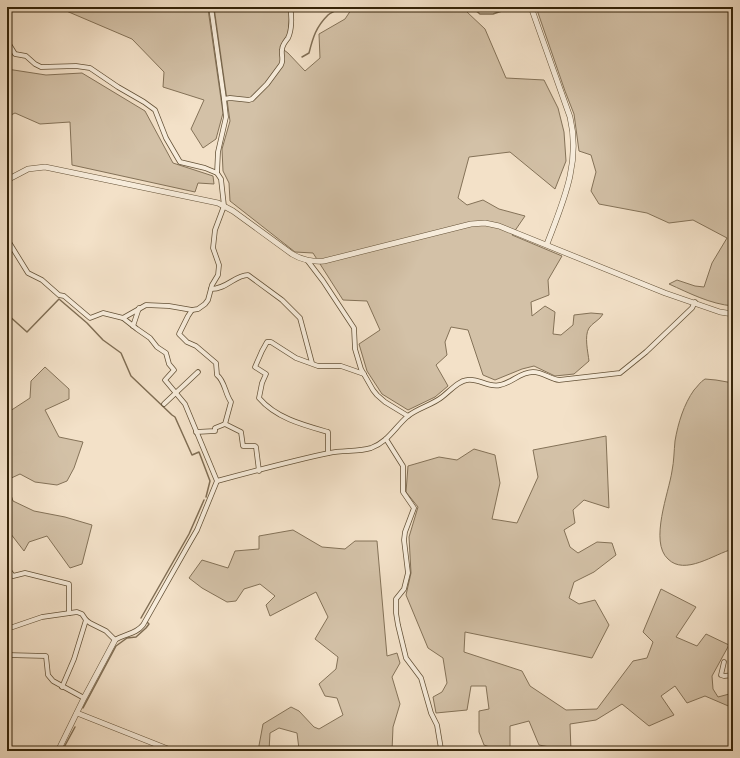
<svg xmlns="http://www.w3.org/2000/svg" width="740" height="758" viewBox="0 0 740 758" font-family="'Gentium Book Plus',serif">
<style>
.green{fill:#d3c1a7;stroke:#847258}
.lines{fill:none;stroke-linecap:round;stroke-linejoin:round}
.stream{stroke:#806e54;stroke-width:1.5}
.minor-casing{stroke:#645238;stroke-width:5.5}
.tertiary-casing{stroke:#645238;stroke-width:6}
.minor{stroke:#f7ecdb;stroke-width:4}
.tertiary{stroke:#f7ecdb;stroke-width:5}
</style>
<rect width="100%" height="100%" fill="#f3e1c8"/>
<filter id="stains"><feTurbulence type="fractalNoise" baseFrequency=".005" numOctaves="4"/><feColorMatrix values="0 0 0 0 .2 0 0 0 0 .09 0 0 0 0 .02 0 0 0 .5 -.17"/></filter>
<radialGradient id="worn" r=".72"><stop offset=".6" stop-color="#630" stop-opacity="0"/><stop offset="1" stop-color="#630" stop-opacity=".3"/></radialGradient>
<g class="green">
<polygon points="57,7 172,7 208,9 223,113 216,139 203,148 191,129 204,100 163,87 164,72 132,39"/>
<path d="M214 7H288L290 12 288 34 280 47 288 53 305 71 320 58 319 34 345 19 353 7H470L467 12 485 29 506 78 544 80 558 108 564 132 566 161 555 189 510 152 469 157 458 198 467 205 483 200 499 209 525 216 512 235 562 256 548 280 549 295 531 302 532 316 545 306 555 312 553 334 561 335 573 325 574 315 591 313 603 314C600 320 592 323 589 328 584 336 588 352 589 361L574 374 555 376 534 366 522 369 495 380 483 375 468 330 451 327 445 342 447 355 436 365 448 386 435 397 408 410 382 394 367 371 359 344 380 330 367 301 343 300 313 253 295 252 230 201 229 183 223 171 222 149 230 121Z"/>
<path d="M536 7H733V306C710 304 689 293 669 284L677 280 695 286 704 287 712 263 727 238 693 220 669 223 647 213 599 204 591 191 596 172 591 155 579 151 574 114 565 91Z"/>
<polygon points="7,69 46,75 82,73 145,111 173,163 213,176 214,184 198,183 195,192 72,165 70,122 40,124 15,113 7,117"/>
<polygon points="45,367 69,389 69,399 45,410 59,437 83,442 74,468 67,481 57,485 35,482 20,474 7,480 7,413 30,398 31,381"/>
<path d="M705 379 716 380 733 383V549C714 554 685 576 668 559 649 542 669 492 672 471 674 461 674 451 675 441 678 423 684 404 694 390 698 386 700 382 705 379Z"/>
<polygon points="606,436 609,508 584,500 573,510 575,523 564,530 570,547 578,553 597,542 612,543 616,555 594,572 574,582 569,598 579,604 595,600 609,625 592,658 465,632 464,652 522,671 530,686 566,710 597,709 633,661 647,658 653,642 643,632 661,589 696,607 676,637 697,646 706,634 729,645 712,676 713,689 718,697 733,693 733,708 705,696 687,703 675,686 661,696 674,715 649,726 622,704 596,720 570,724 571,751 539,745 529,721 510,726 510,749 495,749 484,745 479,732 479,711 489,709 486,686 471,686 467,710 436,713 433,697 442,692 447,683 443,658 428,648 406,595 411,573 409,537 418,507 406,492 408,466 439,457 457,460 474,449 495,455 500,483 492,519 517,523 538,477 533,450"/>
<polygon points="7,483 13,501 34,511 65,517 92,525 82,564 70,568 47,536 29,542 24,551 7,529"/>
<polygon points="293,530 322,547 345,549 355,541 377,541 387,656 397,653 400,663 392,677 400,704 393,727 392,751 334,751 324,747 299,749 297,733 279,728 270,733 269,751 258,751 263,724 291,707 299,711 314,727 319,729 343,715 337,698 325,696 319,684 336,669 338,657 315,639 328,617 316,592 270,616 266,605 275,596 260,584 244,589 236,601 227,602 202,588 189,578 202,560 228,568 235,551 259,549 259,536"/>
</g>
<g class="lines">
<g class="stream">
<polyline points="474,7 475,10 480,14 493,14 511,8"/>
<path d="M302 57 309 53C313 37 316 27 328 15 331 12 337 11 341 7"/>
<polyline points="7,314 27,332 59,299 87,323 103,340 121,353 131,376 172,415 175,417 192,455 199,452 210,481 206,497"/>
<polyline points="141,618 189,534 204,500"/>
<polyline points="83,708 116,646 127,638 136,637 146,628 149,624 147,622"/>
<polyline points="62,751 75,727"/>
</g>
<defs>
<g id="minor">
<polyline points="7,41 15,54 26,56 35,64 41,67 76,66 90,68 118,87 144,102 155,110 166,138 180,162 205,168 217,173"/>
<path d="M224 99 230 98 249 100 252 99 267 84 281 65C284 60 281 55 282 50 282 45 285 42 288 38 292 30 292 16 290 7"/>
<path d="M7 239 28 273 42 280 59 295 64 296 90 318 103 313 123 318 137 329 150 338 157 347 166 353 169 364 174 370 165 380 185 404 217 481 197 530 190 542 143 625C136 634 125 634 115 640L106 631 90 623 86 620 82 614 77 612 42 617 7 629"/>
<polyline points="307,260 323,281 354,328 355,349 361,369 373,390 377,395 385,402 408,416"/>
<path d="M211 289C227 289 235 275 248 275L282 300 300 318 312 363"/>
<path d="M192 310 188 316 179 334 187 342 196 346 216 363 217 375C225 381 225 394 231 402L225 424 215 428V431L196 432"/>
<polyline points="123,318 146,305 169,306 192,310 198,309 205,304 208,300 212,285 218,275 219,265 213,248 215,230 224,206 221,179 217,173 218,152 226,117 224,99 211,7"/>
<polyline points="133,326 139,308"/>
<polyline points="164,404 198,372"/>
<polyline points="225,424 241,432 243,446 255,446 256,447 259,471"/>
<polyline points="386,439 403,466 403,492 414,508 405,532 404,540 408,573 404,589 396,599 396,613 398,625 406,658 421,678 431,713 437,725 441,749 437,751"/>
<path d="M328 453V432C303 425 276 418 259 398L262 383 266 374 255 367 262 351 267 342H271L296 358 318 366H341L364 374"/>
<path d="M217 481C254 471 291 461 329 453 343 450 358 452 371 448 388 442 395 427 408 416 418 408 432 405 442 397 450 391 458 381 467 380 479 378 488 388 500 385 512 383 520 372 533 372 543 372 550 379 559 380L620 373 646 352 692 308 695 302"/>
<polyline points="7,568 13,576 25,573 69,584 69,613"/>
<polyline points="7,655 46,656 48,675 53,681 84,698"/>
<polyline points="724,662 721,675 724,676 733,675"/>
<polyline points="62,687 74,659 86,620"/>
</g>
<g id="tertiary">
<path d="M531 7 570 117C581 163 563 202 547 244"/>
<path d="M7 180 28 169 45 167 218 203 233 211 292 254C302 260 312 262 324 261L471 224 485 223 499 226 665 293 720 312 733 314"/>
<polyline points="77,713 173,751"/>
<polyline points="58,751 84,698 115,640"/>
</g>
</defs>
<use href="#minor" class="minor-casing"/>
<use href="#tertiary" class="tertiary-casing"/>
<use href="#minor" class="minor"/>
<use href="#tertiary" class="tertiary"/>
</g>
<rect width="740" height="758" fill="none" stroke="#f3e1c8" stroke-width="24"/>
<rect x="8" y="8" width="724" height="742" fill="none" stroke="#342308" stroke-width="2"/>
<rect x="12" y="12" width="716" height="734" fill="none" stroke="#342308"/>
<rect width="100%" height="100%" filter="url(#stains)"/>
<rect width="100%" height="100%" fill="url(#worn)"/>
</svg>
